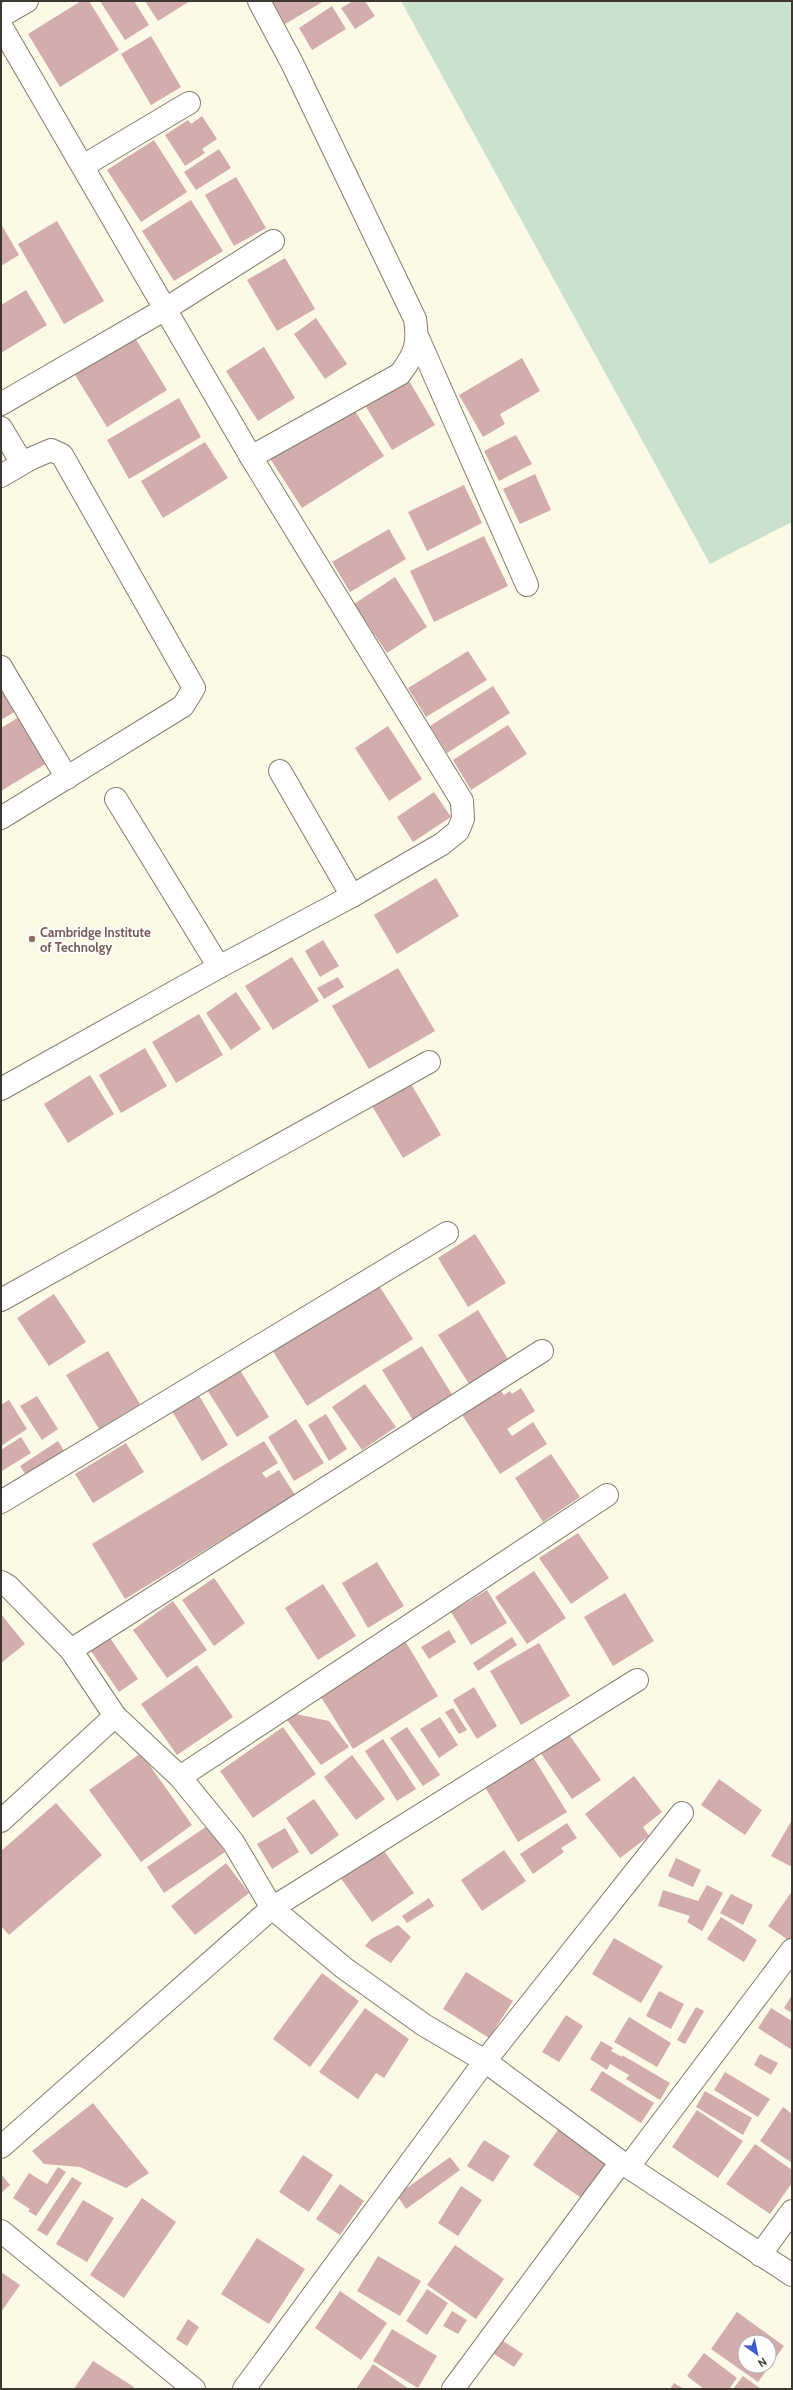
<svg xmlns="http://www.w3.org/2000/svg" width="793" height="2390" viewBox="0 0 793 2390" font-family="Cabin,sans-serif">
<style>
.green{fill:#cae2cc}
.building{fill:#d3adab;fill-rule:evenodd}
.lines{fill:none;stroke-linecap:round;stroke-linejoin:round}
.minor-casing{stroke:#817d6d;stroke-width:24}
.minor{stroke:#fff;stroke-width:22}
.education-dot{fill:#8d6e63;stroke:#fff;stroke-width:1.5}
.labels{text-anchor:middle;stroke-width:3;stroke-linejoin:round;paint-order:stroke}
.education-label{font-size:13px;font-weight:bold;fill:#785e54;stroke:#fff;text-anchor:start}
</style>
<rect width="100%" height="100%" fill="#fdf9e7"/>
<polygon class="green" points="401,1 792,1 792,522 710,564"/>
<g class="building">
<polygon points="81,1 89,1 119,50 60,87 28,34"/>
<polygon points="100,1 134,1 149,25 125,40"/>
<polygon points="145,1 190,1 158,21"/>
<polygon points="272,1 324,1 285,24"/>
<polygon points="353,1 365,1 375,16 355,29 341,8"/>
<polygon points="332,6 346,29 312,50 299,28"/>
<polygon points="151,36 181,87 151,105 121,54"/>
<polygon points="202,116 217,139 202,149 205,153 185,166 165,135 188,120 191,124"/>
<polygon points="154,140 187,192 141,222 107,170"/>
<polygon points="219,149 231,168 196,190 184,172"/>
<polygon points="236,177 266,228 234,246 205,195"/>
<polygon points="191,200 223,251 174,281 142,231"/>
<polygon points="57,221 104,301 64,324 18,244"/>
<polygon points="1,224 19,255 1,266"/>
<polygon points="285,258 315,309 277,331 247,280"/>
<polygon points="26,290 47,325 1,353 1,305"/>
<polygon points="316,318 347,364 325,379 294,334"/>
<polygon points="132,333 167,390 107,427 72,370"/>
<polygon points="264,347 295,398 258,421 226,371"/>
<polygon points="522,358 540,391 500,414 505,424 483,437 459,395"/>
<polygon points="408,379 435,425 392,450 365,405"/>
<polygon points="179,398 201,437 129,479 107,440"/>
<polygon points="351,405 384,456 302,508 269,457"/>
<polygon points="516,435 532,464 499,481 484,451"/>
<polygon points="205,442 228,478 163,518 141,481"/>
<polygon points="535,474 551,510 520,524 503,489"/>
<polygon points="464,485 482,523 427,551 408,512"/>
<polygon points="389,529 406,559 350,592 332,562"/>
<polygon points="484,536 508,586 434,622 410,571"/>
<polygon points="395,577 427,627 387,653 354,604"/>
<polygon points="468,651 487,680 426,717 408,688"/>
<polygon points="493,686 510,713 447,753 430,726"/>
<polygon points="1,687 16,711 1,720"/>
<polygon points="19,717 47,763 1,791 1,728"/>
<polygon points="508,725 527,754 471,790 453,760"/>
<polygon points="388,726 422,779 389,801 355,748"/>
<polygon points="434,792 451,817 413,842 397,817"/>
<polygon points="436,878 459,916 397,954 374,915"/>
<polygon points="323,940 339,966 320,977 305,951"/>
<polygon points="292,957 319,1001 273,1030 245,986"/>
<polygon points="398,968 435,1031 369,1069 332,1006"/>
<polygon points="338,977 344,987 324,999 317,988"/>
<polygon points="236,992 261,1029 231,1050 206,1013"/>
<polygon points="199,1014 223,1055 176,1083 152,1042"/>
<polygon points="145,1048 167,1086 121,1113 99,1075"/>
<polygon points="90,1075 114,1114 68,1143 44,1104"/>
<polygon points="411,1084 441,1135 403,1158 372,1106"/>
<polygon points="475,1234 506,1283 468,1307 438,1258"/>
<polygon points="378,1284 413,1339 307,1406 272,1350"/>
<polygon points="54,1294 86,1342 49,1366 17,1318"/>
<polygon points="478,1310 508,1359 469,1384 438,1335"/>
<polygon points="422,1346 453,1396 413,1420 382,1370"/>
<polygon points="108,1351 140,1404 99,1429 66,1375"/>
<polygon points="238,1367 269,1417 237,1437 206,1388"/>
<polygon points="365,1384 396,1427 362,1450 332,1407"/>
<polygon points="194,1387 228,1445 202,1461 167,1403"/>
<polygon points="499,1388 504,1395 510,1391 512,1394 521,1388 535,1411 507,1429 512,1436 533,1422 547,1444 500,1474 461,1413"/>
<polygon points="37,1396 58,1429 42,1440 20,1406"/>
<polygon points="9,1400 27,1429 1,1446 1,1405"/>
<polygon points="326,1414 347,1449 329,1461 308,1425"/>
<polygon points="296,1419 324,1463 294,1481 268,1437"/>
<polygon points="21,1437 31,1453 2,1471 1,1450"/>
<polygon points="58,1441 69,1459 31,1483 20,1466"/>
<polygon points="264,1441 278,1463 262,1473 266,1478 279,1470 295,1495 125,1599 92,1544"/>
<polygon points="126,1443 144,1472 93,1503 75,1474"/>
<polygon points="551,1454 580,1497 543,1522 515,1478"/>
<polygon points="578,1533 609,1578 571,1604 539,1558"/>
<polygon points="377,1562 404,1606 368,1628 342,1583"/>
<polygon points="534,1571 566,1618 527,1644 495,1597"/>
<polygon points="214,1578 245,1623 214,1646 182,1600"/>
<polygon points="323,1584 356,1636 318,1660 285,1608"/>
<polygon points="487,1590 507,1623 471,1645 451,1612"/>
<polygon points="625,1593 654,1641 613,1666 584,1617"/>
<polygon points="173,1601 207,1650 167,1678 133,1630"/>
<polygon points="1,1614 25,1644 1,1663"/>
<polygon points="449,1630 456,1642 429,1659 421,1647"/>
<polygon points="512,1637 517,1645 478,1671 473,1663"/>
<polygon points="110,1638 138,1679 119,1692 91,1651"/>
<polygon points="404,1639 438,1696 353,1749 318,1692"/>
<polygon points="539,1643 570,1696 521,1725 490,1671"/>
<polygon points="197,1665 233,1717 177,1755 141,1704"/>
<polygon points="474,1687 497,1726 477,1739 453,1700"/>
<polygon points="453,1708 467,1730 459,1734 445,1712"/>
<polygon points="296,1714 329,1721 349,1747 321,1765 287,1720"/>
<polygon points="440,1717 458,1745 439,1758 420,1729"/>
<polygon points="283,1727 316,1774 253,1818 220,1771"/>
<polygon points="407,1727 440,1775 423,1786 390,1738"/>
<polygon points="568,1733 601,1780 572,1799 540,1752"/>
<polygon points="383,1739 416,1789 397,1801 365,1751"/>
<polygon points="141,1753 192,1825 141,1862 89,1790"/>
<polygon points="352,1755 385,1799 356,1820 324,1777"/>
<polygon points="533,1757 567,1812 518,1842 485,1787"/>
<polygon points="634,1776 662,1812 643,1827 649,1836 620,1858 585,1814"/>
<polygon points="719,1779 762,1810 745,1835 701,1805"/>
<polygon points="314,1799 339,1835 311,1855 286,1818"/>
<polygon points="56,1803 102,1855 9,1935 1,1926 1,1851"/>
<polygon points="792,1820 792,1867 771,1856"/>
<polygon points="567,1823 577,1838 561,1848 564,1852 533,1874 520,1854"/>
<polygon points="207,1826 225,1852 164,1893 147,1867"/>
<polygon points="285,1828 299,1852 272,1869 257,1844"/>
<polygon points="382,1848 414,1893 372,1922 340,1877"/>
<polygon points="504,1850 526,1881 482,1911 461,1880"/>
<polygon points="676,1858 701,1870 693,1887 668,1876"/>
<polygon points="226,1863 249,1893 195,1935 171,1906"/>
<polygon points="707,1885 723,1893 702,1931 687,1922 690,1916 658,1906 663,1890 698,1901"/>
<polygon points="792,1891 792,1940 791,1942 768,1926"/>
<polygon points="731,1894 753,1905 743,1925 720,1913"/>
<polygon points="429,1898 434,1906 407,1923 402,1916"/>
<polygon points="721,1917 757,1940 744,1962 707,1939"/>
<polygon points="398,1925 411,1937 391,1963 365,1946 371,1939"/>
<polygon points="614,1938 663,1966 641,2003 592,1974"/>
<polygon points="466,1972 513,2001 489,2038 443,2009"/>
<polygon points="322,1973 359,2001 310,2067 273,2039"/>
<polygon points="659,1991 684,2004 671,2029 646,2016"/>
<polygon points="792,1995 792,2013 784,2008"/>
<polygon points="696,2007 704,2011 685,2044 677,2040"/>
<polygon points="365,2008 409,2039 384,2078 376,2073 358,2099 319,2072"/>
<polygon points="771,2008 792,2021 792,2050 758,2028"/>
<polygon points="566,2015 583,2026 559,2062 542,2052"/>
<polygon points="629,2017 671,2043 657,2067 614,2042"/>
<polygon points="601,2041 613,2048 611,2051 622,2057 622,2055 670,2083 660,2100 626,2079 629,2075 610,2064 607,2070 590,2059"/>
<polygon points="760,2054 778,2063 771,2075 754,2065"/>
<polygon points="602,2071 654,2103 641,2123 590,2090"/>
<polygon points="725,2072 770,2099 758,2117 714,2090"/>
<polygon points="705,2091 752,2118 743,2135 696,2107"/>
<polygon points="93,2103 149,2173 126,2188 80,2167 44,2164 32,2151"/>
<polygon points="783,2107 792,2114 792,2163 760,2141"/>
<polygon points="697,2110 743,2141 718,2178 672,2147"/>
<polygon points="560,2127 609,2161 583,2199 533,2165"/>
<polygon points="484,2140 510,2156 493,2182 467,2166"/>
<polygon points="755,2144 792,2170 792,2183 770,2214 726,2184"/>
<polygon points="303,2155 333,2175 309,2212 279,2192"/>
<polygon points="450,2157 460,2170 406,2209 397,2195"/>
<polygon points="58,2167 66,2172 36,2216 28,2211 30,2209 13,2198 29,2173 47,2184"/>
<polygon points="1,2174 10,2185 1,2193"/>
<polygon points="72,2177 82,2183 47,2236 37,2230"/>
<polygon points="340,2184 364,2201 340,2235 316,2219"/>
<polygon points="461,2186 482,2200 458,2236 438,2223"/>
<polygon points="142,2198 176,2222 124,2298 90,2275"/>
<polygon points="83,2200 114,2218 87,2262 56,2244"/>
<polygon points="257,2238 305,2269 269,2324 221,2294"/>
<polygon points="455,2245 504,2279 476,2319 427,2285"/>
<polygon points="378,2256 421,2281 400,2316 357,2291"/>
<polygon points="1,2272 20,2285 1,2312"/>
<polygon points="427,2289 448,2303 427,2335 406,2321"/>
<polygon points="340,2291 387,2323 361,2360 315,2328"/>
<polygon points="452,2311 467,2320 458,2334 443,2326"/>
<path d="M737 2312 784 2346 758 2382 711 2349ZM745 2342H769V2366H745Z"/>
<polygon points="188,2319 199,2327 187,2346 176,2339"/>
<polygon points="392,2329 437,2356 418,2388 373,2361"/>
<polygon points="497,2337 523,2354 514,2367 488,2350"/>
<polygon points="704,2353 737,2378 729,2389 704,2389 687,2376"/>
<polygon points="93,2361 134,2387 133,2389 74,2389"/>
<polygon points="373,2364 409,2389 356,2389"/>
<polygon points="743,2376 761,2389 733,2389"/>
<polygon points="674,2383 684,2389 670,2389"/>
</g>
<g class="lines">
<defs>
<g id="minor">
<polyline points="1,16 27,1"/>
<polyline points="1,26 251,457 462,801 463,819 458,831 442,844 352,896 219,967 1,1089"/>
<polyline points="83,166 189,103"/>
<polyline points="418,338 527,585"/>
<polyline points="1,404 167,308 273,241"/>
<polyline points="1,428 22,463"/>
<path d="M251 457 400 374C415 354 419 344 415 319L292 63 259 1"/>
<polyline points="1,476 30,459 51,450 62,455 194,688 183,706 1,818"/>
<polyline points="1,667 67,778"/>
<polyline points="280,771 352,896"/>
<polyline points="116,799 219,967"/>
<polyline points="1,1300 429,1062"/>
<polyline points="1,1502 447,1233"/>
<polyline points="1,1582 8,1586 71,1650 115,1716 180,1777 233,1842 272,1908 344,1968 424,2025 485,2061 621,2162 792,2275"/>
<polyline points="71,1650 542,1351"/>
<polyline points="180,1777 607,1495"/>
<polyline points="1,1821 115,1716"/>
<polyline points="1,2147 272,1908 637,1680"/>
<polyline points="629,2166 792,1950"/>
<polyline points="1,2231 194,2389"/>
<polyline points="760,2255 792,2211"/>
<polyline points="244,2389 485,2061 682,1813"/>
<polyline points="453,2389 621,2162"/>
</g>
</defs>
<use href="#minor" class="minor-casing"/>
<use href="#minor" class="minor"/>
</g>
<circle class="education-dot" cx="32" cy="939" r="4"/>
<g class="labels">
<g class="education-label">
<text x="40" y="937">Cambridge Institute<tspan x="40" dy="15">of Technolgy</tspan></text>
</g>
</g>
<rect width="793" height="2390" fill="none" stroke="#3a3831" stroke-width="4"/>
<g transform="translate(757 2354) rotate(147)"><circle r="19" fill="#ffffff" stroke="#b0afad"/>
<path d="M0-3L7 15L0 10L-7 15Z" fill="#405bce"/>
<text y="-6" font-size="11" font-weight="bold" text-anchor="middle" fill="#3a3831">N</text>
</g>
</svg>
